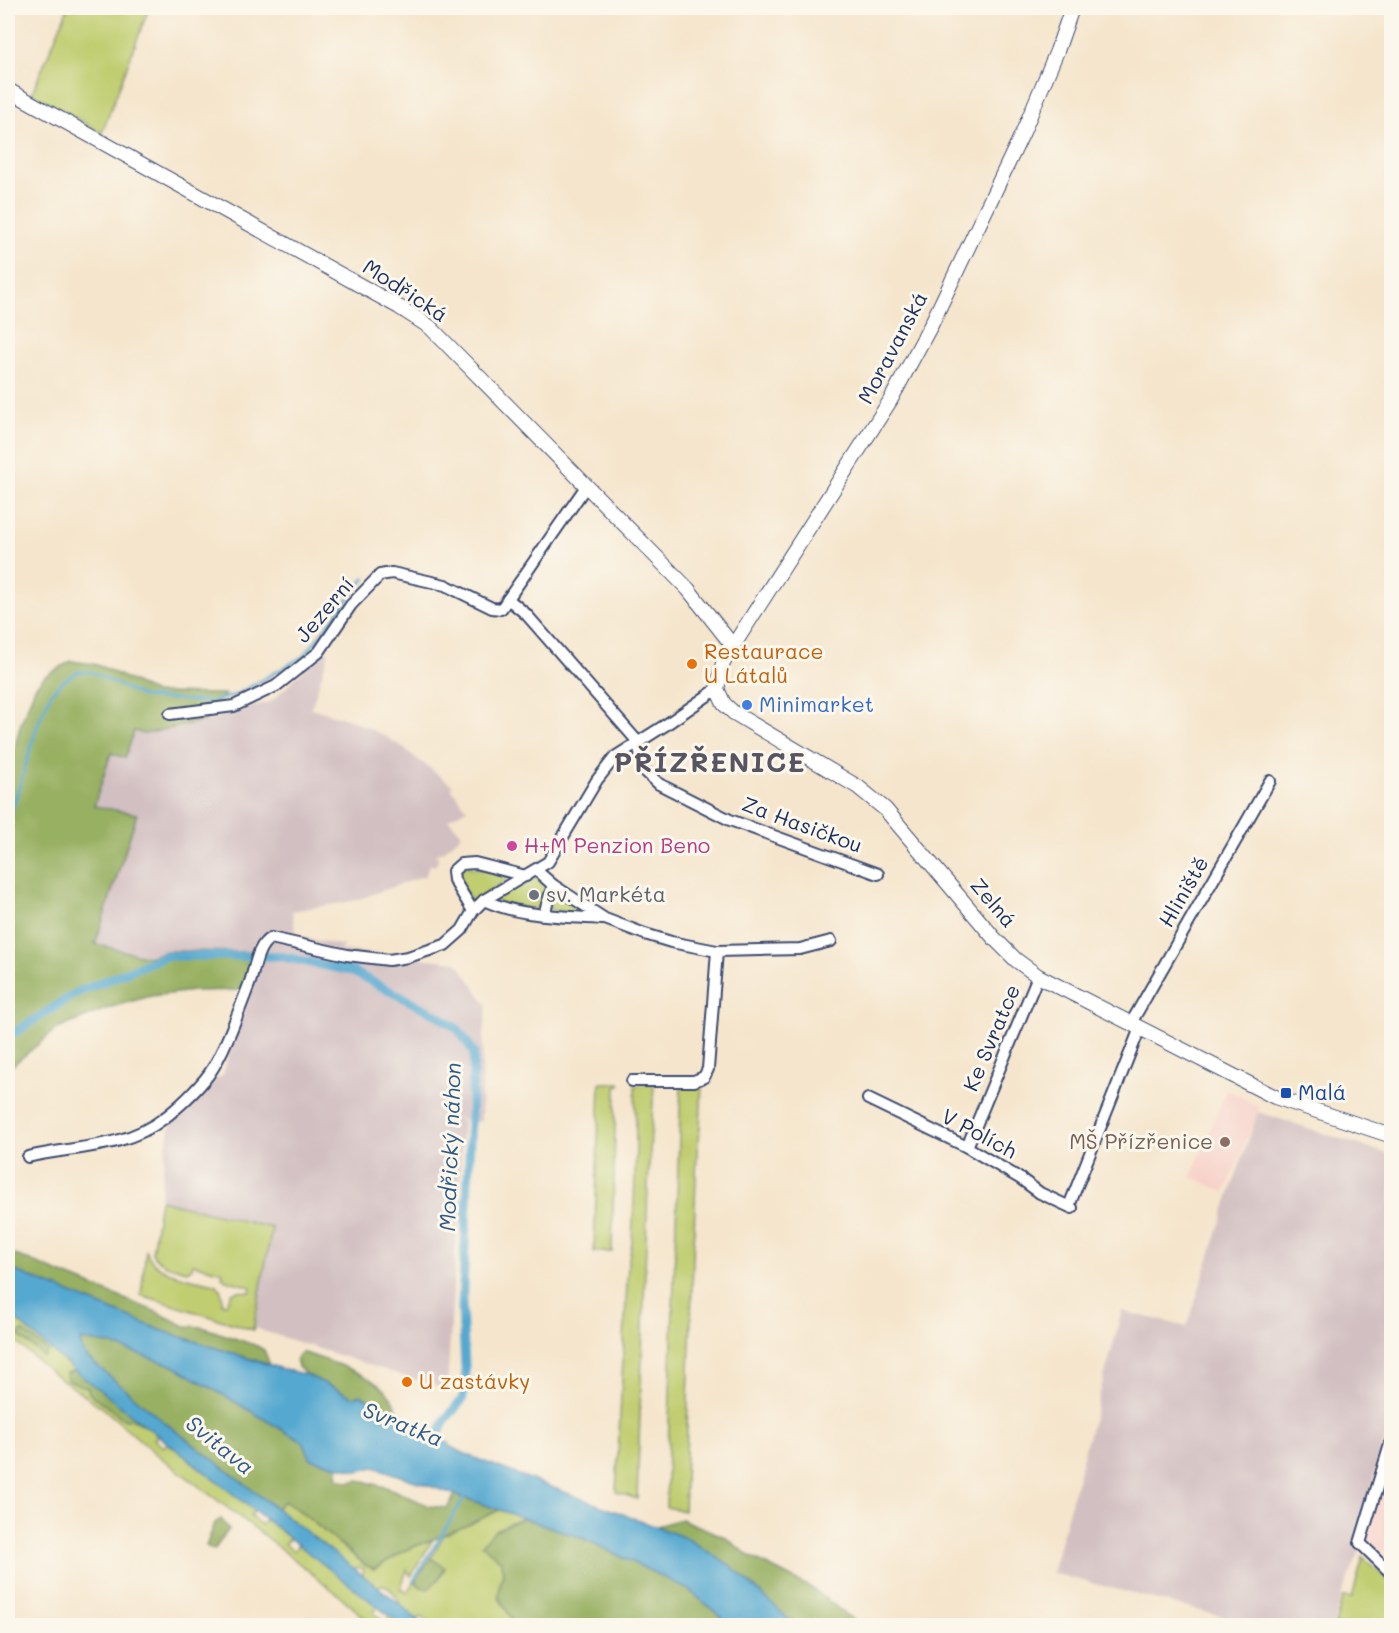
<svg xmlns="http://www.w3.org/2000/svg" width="1399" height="1633" viewBox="0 0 1399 1633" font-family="Mali,sans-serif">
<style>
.built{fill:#f7d1c9}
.industrial{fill:#d2bfc1}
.green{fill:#c0cd6f;stroke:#6e7e66;stroke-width:1.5}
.forest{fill:#98b062;stroke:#5a7060;stroke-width:1.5}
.water{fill:#55a8d0;stroke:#386c97;stroke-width:1.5}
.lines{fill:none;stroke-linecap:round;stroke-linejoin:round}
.stream{stroke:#55a8d0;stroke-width:3}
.canal{stroke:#55a8d0;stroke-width:9}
.minor-casing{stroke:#3c4a6e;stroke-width:14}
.tertiary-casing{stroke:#3c4a6e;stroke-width:16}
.minor{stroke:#fff;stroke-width:10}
.tertiary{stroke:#fff;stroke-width:14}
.food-dot{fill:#e8710a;stroke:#fbf7ec;stroke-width:2}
.shop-dot{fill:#3f7fe0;stroke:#fbf7ec;stroke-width:2}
.hotel-dot{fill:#d1479c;stroke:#fbf7ec;stroke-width:2}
.worship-dot{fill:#6b7280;stroke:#fbf7ec;stroke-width:2}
.transit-dot{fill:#1a4fb4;stroke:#fbf7ec;stroke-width:2}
.education-dot{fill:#8d6e63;stroke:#fbf7ec;stroke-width:2}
.labels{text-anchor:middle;stroke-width:6;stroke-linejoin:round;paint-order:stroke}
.street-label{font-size:21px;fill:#1b2f5e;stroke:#fbf7ec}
.food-label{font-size:21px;fill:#c56008;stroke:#fbf7ec;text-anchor:start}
.shop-label{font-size:21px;fill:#366cbe;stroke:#fbf7ec;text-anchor:start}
.hotel-label{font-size:21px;fill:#b23c85;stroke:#fbf7ec;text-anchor:start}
.worship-label{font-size:21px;fill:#5b616d;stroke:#fbf7ec;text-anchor:start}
.transit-label{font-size:21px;fill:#164399;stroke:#fbf7ec;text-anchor:start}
.education-label{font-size:21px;fill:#785e54;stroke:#fbf7ec;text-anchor:end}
.water-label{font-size:22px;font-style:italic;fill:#2f5986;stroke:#fbf7ec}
.district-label{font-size:27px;font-weight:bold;letter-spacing:1.5px;fill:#585563;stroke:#fbf7ec}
</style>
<rect width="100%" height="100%" fill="#fbf7ec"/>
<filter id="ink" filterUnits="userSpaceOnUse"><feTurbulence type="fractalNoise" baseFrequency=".0167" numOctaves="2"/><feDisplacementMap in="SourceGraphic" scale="12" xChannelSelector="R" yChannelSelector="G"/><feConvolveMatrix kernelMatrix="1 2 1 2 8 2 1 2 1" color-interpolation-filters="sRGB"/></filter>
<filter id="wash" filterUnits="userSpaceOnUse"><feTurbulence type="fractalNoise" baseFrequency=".008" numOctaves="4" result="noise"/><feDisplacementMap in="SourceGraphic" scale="24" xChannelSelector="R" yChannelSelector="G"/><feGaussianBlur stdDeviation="1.35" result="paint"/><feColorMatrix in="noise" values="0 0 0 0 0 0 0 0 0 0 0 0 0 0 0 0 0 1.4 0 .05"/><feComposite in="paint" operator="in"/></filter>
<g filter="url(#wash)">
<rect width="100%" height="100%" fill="#f5e5cc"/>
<g class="built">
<polygon points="1227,1089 1260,1107 1225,1192 1191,1177"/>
<polygon points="1391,1457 1391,1549 1374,1553 1367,1547 1366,1539"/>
</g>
<g class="industrial">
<polygon points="324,650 329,653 311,708 353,721 385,736 402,747 453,786 451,788 467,809 448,819 462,834 443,852 441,851 435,855 439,858 435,866 429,864 426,875 354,901 292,911 296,936 344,946 339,950 457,962 487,1005 483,1043 481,1122 418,1111 463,1120 447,1390 254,1328 272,1228 160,1200 165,1151 172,1120 181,1115 212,1081 223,1075 255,952 167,951 148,957 95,944 137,814 94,806 111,753 134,731 144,734 204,721 272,701"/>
<polygon points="1258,1112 1391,1155 1391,1417 1355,1544 1360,1551 1342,1593 1333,1625 1256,1625 1052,1573 1122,1311 1187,1327 1232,1187"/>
</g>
<g class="green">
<polygon points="68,8 149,8 102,133 32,93"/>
<polygon points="466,866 511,876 474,902 472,902 457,880 457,871"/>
<polygon points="536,877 542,880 548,887 541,908 537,910 496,902 494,898"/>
<polygon points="555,893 580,908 578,914 551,910 549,904"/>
<polygon points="702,1082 700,1128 697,1150 684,1511 666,1507 681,1084"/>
<polygon points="600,1083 620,1083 620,1086 616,1087 612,1252 594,1252"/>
<polygon points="654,1083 648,1185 637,1499 616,1492 628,1264 632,1242 634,1202 636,1147 635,1086"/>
<path d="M160 1200 272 1228 253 1330 141 1295 146 1250C154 1276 191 1278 215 1284 223 1290 222 1295 222 1304H226L232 1293 239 1291 250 1292 251 1287 226 1280 222 1277 223 1272 193 1264 192 1268 187 1271C174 1267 160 1266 152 1253Z"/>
<polygon points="8,1313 74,1370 66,1373 89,1388 89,1393 144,1426 146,1425 158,1435 154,1439 163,1447 168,1443 255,1510 250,1515 261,1525 266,1519 290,1538 285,1544 294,1551 298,1544 378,1606 374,1613 384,1622 390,1616 401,1625 373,1625 340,1596 257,1530 156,1454 104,1409 51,1372 8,1335"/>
<polygon points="284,1501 297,1509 365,1565 374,1569 406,1550 433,1539 411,1576 407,1570 400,1590 402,1588 407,1593 415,1581 421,1587 438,1580 445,1568 431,1558 444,1535 499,1510 523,1518 495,1530 503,1572 500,1584 499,1597 515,1625 435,1625 420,1617 416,1620 400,1604 395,1594 385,1585 375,1586 362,1575 364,1569 358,1567 354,1569 276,1508"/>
<polygon points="1363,1557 1391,1583 1391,1625 1335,1625 1343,1597 1352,1598"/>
</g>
<g class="forest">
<polygon points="71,661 94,664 107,669 155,693 225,694 204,721 144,734 134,731 125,758 111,753 94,806 137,814 95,944 148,957 167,951 255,952 244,990 193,991 151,996 111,1007 57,1029 8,1069 8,776 20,726 35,687 45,676"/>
<polygon points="8,1252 159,1313 185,1326 202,1327 257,1346 264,1350 270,1365 163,1331 8,1268"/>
<polygon points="23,1331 48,1351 44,1357 18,1335"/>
<polygon points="80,1340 109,1344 174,1366 303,1442 311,1459 338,1466 337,1478 349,1482 359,1480 389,1488 429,1506 447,1508 455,1495 499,1510 461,1528 406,1550 374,1569 366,1565 297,1509 284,1501 276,1508 158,1417 88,1358 82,1350"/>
<path d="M302 1352C329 1362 373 1373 391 1397 397 1404 398 1415 401 1423L394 1417 361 1395 353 1397 307 1375 298 1367 296 1358Z"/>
<polygon points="74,1370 146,1425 144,1426 134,1419 125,1420 89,1393 88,1388 67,1380 66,1373"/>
<polygon points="523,1518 585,1539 689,1590 731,1625 515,1625 499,1597 500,1584 503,1572 501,1561 482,1545 495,1530"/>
<polygon points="221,1519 229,1529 214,1550 206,1546 215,1523"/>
<polygon points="681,1519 725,1537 749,1556 813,1589 857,1623 855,1626 795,1625 730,1565 657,1526"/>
<polygon points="431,1558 445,1568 438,1580 428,1589 421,1587 415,1581"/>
</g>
<polygon class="water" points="8,1268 163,1331 282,1369 307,1375 353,1397 361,1395 394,1416 406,1428 418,1434 449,1442 449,1446 472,1457 686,1538 730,1565 795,1625 731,1625 689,1590 585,1539 374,1467 358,1471 311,1459 303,1442 174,1366 109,1344 80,1340 82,1350 88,1358 158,1417 400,1604 423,1625 401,1625 74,1370 8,1313"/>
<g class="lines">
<g class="stream">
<polyline points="8,825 37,726 51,693 62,682 77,672 92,672 143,697 211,702 236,695 304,656 365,578"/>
<polyline points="413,1582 465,1496"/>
</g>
<polyline class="canal" points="8,1037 76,993 165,956 279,956 351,971 437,1015 459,1030 474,1053 462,1309 466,1385 462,1400 445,1420 432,1448"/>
</g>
</g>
<g filter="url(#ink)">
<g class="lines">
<defs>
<g id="minor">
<polyline points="508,599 526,614 638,742 642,763 645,771 659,784 730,820 878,874"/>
<polyline points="170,714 234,706 276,686 319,652 351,605 380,575 392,573 445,585 492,608 501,609 587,485"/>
<polyline points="536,870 553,885 605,919 645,934 671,942 717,951 800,949 831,941"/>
<path d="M484 900C519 917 564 916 602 919"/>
<polyline points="473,911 454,880 453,871 461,864 475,863 526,876"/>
<polyline points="544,914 553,885"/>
<polyline points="1131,1023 1270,781"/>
<polyline points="632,1081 694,1081 704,1077 708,1069 717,951"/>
<polyline points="868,1099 967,1147 1021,1179 1040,1193 1072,1208"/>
<polyline points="967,1147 1038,976"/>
<path d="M28 1157C73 1146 124 1149 163 1119 178 1108 198 1089 209 1074 224 1053 240 1008 250 982 255 968 257 945 271 938L347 955 389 960 408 957 445 945 462 930 473 911 484 900 548 862 597 780 615 757 667 724 717 689"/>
<polyline points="1069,1206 1140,1028"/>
<polyline points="1392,1438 1360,1543 1392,1574"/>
</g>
<g id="tertiary">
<polyline points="1072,8 1057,51 1023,132 931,325 890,401 733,646 723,663 717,689 724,704 734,713 858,787 885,809 994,938 1016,960 1038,976 1275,1097 1392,1136"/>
<polyline points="8,90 399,307 430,327 688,589 733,646"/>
</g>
</defs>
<use href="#minor" class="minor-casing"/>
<use href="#tertiary" class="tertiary-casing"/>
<use href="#minor" class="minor"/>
<use href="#tertiary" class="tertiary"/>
</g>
</g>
<g class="food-dot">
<circle cx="692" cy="664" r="6"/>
<circle cx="407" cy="1382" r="6"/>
</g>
<circle class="shop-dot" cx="747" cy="705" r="6"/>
<circle class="hotel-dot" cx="512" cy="846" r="6"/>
<circle class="worship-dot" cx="534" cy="895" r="6"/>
<rect class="transit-dot" x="1280" y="1087" width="12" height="12" rx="3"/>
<circle class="education-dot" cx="1225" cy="1142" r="6"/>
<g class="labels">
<g class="street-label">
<text transform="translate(405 291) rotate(33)" y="7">Modřická</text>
<text transform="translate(893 348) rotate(-62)" y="7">Moravanská</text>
<text transform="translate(325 610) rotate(-50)" y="7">Jezerní</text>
<text transform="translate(802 825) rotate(20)" y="7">Za Hasičkou</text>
<text transform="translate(1184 892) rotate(-60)" y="7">Hliniště</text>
<text transform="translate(993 903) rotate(49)" y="7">Zelná</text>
<text transform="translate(992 1038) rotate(-67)" y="7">Ke Svratce</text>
<text transform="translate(979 1134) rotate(28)" y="7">V Polích</text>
</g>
<g class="food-label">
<text x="704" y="659">Restaurace<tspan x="704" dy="24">U Látalů</tspan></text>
<text x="419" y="1389">U zastávky</text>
</g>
<g class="shop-label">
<text x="759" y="712">Minimarket</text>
</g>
<g class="hotel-label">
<text x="524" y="853">H+M Penzion Beno</text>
</g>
<g class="worship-label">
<text x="546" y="902">sv. Markéta</text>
</g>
<g class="transit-label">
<text x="1298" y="1100">Malá</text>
</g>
<g class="education-label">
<text x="1213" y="1149">MŠ Přízřenice</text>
</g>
<g class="water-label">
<text transform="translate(450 1147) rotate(-88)" y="8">Modřický náhon</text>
<text transform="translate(403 1424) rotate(22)" y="8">Svratka</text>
<text transform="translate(220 1445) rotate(39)" y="8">Svitava</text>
</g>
<g class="district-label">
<text x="710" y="772">PŘÍZŘENICE</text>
</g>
</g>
<rect width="1399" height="1633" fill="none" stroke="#fbf7ec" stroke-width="30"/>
</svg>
